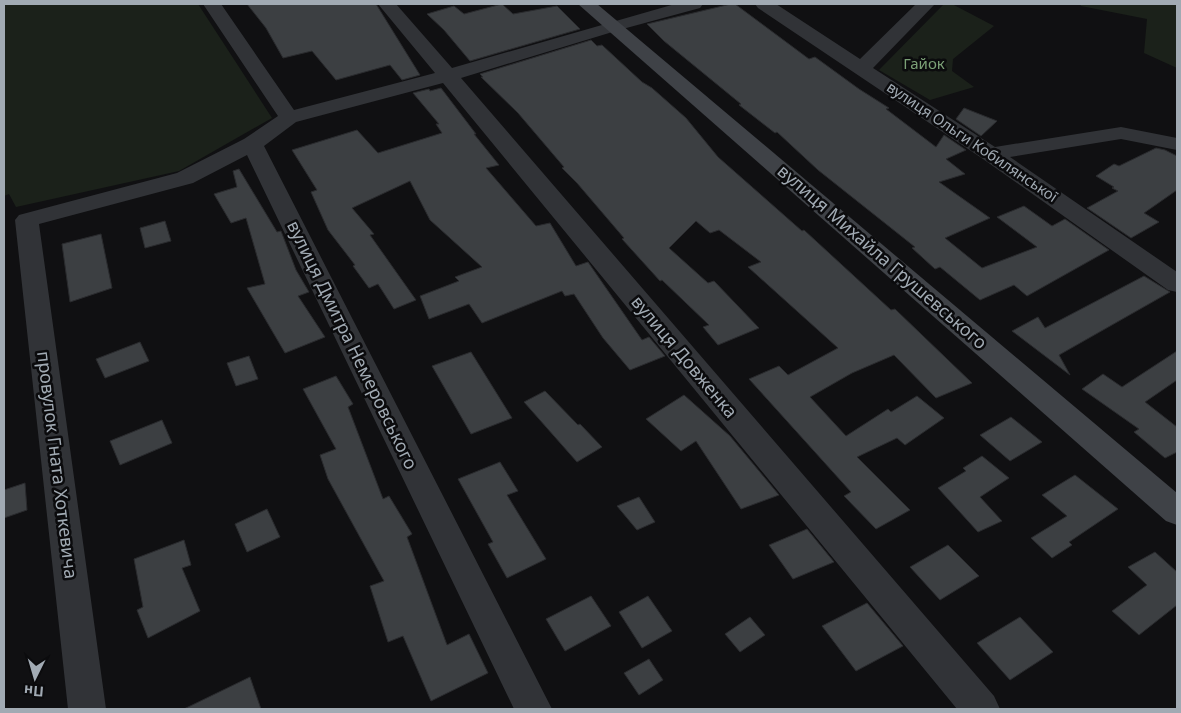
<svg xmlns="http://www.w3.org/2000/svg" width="1181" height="713" viewBox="0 0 1181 713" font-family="'Noto Sans',sans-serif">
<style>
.green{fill:#1b211a}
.building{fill:#3c3f42;stroke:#2a2b2e}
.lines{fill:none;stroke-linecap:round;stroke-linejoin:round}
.street{fill:#313337;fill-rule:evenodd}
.secondary{fill:#3f4247;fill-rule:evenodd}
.labels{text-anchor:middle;stroke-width:5;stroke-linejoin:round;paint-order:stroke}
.far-park-label{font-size:15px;fill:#7ba076;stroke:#0b0b0d}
.far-street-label{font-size:15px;fill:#a1aab3;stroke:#0b0b0d}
.street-label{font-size:18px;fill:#a1aab3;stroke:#0b0b0d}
</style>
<rect width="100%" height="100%" fill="#101012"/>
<g class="green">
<polygon points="4,4 198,4 272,118 179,171 16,207 9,194 4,196"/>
<polygon points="944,4 952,4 994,26 953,59 952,71 974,87 930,100 879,70"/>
<polygon points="1080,4 1177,4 1177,68 1144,53 1147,19 1081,6"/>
</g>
<g class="building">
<polygon points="247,4 376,4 420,75 402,80 390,65 336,80 312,51 283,58 266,28"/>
<polygon points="502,4 513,14 557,6 580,29 470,61 444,30 427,14 454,6 464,14"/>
<polygon points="731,4 735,4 809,59 815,57 859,89 889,108 886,109 936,147 944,135 966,150 946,159 965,174 939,182 990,218 945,238 982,268 1037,247 997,217 1024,206 1052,226 1065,219 1109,250 1027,296 1014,285 980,300 940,267 935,269 912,248 915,247 818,170 777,132 775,133 739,105 741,104 664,41 647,24"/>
<polygon points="591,40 597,46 602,45 642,82 652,88 686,118 718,157 802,231 804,230 891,310 895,309 972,383 936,398 894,355 852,373 810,397 846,436 888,409 891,412 917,396 944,418 905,445 897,438 857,457 910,510 876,529 844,496 851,492 749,379 779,366 788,375 838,348 748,267 761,262 719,230 710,233 696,221 669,248 708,283 714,281 759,328 718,345 703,327 709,325 662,280 660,281 622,239 624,238 577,183 562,168 564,167 518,113 481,77 483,77 480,74"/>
<polygon points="441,88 476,134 474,134 499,165 486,168 536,226 550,223 576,266 588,262 642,340 649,337 665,356 630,370 603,338 574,294 565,296 562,291 482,323 469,304 429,319 420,296 459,281 455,277 482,267 430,220 410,181 352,208 374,234 370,235 416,300 394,309 378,284 369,288 353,266 355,265 328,230 311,192 317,190 292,150 357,130 378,153 442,133 436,124 439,124 413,93 429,89 430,91"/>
<polygon points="964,108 997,121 981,136 956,119"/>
<polygon points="1156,148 1165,150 1177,156 1177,190 1144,213 1159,222 1131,238 1087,208 1118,191 1112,188 1114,187 1096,176 1114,164 1119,166"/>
<polygon points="239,169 277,232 281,231 296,270 309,292 298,296 325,337 285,353 247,288 265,284 246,218 231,223 214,194 237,187 233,171"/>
<polygon points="165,221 171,241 145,248 140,228"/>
<polygon points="101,234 112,288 70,302 62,244"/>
<polygon points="1144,276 1170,292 1059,355 1070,375 1012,331 1038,317 1045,328"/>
<polygon points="140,342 149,361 105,378 96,359"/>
<polygon points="1177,351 1177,380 1145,402 1177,427 1177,452 1165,458 1134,432 1139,429 1082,389 1103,374 1122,387"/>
<polygon points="471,352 512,418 471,434 432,366"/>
<polygon points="249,356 258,379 236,386 227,363"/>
<polygon points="336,376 353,404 348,407 383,499 389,496 412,534 407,537 447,645 469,634 488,673 431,701 403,636 388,642 370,586 384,581 328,479 320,455 336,449 303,389"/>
<polygon points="545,391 578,425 580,424 602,447 577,462 524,402"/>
<polygon points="684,395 730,436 779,495 741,509 696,441 681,451 646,419"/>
<polygon points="1011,417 1042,442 1010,461 980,435"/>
<polygon points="162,420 172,443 120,465 110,441"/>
<polygon points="982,456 1009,478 980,497 1002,521 978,532 938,488 966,471 963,468"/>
<polygon points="500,462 518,491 507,495 546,559 507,578 488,544 493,542 458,479"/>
<polygon points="1075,475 1118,509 1069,542 1072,545 1052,558 1031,538 1067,516 1042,495"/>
<polygon points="25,483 27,510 4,518 4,490"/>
<polygon points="639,497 655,522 637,530 617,506"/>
<polygon points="267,509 280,537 247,552 235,524"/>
<polygon points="807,529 834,562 793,579 769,545"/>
<polygon points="184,540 191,565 182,568 200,611 148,638 137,610 143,607 134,559"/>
<polygon points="948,545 979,576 940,600 910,567"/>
<polygon points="1155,552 1177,572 1177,605 1139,635 1112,611 1147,585 1128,567"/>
<polygon points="591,596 611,626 565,651 546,619"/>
<polygon points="648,596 672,631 642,648 619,612"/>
<polygon points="867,603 903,646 856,671 822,626"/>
<polygon points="750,617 765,635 740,652 725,634"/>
<polygon points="1020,617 1053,652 1010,680 977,643"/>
<polygon points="649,659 663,680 639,695 624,673"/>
<polygon points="250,677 261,709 184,709"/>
</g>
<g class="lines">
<g class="street">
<polygon points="203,4 221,4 294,110 435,73 378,4 396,4 452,68 675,4 703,4 700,8 619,30 461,78 994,696 1000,709 957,709 443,83 296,122 264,146 552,709 514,709 247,155 193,183 39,224 106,709 68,709 15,220 19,215 177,173 244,139 278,116"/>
<polygon points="755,4 776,4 860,59 916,4 935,4 873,68 995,147 1121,127 1177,138 1177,150 1121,139 1010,157 1177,272 1177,292 1168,290 983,159 758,8"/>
</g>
<polygon class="secondary" points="578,4 597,4 1177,493 1177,525 1166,521"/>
</g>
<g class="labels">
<g class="far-park-label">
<text x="924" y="69">Гайок</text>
</g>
<g class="far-street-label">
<text transform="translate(972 142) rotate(34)" y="5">вулиця Ольги Кобилянської</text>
</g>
<g class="street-label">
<text transform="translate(882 257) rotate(41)" y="6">вулиця Михайла Грушевського</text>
<text transform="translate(352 345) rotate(64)" y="6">вулиця Дмитра Немеровського</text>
<text transform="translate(684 357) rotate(50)" y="6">вулиця Довженка</text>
<text transform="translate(57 465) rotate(83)" y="6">провулок Гната Хоткевича</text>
</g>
</g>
<rect width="1181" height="713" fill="none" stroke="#a1aab3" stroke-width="10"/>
<g transform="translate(35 678) rotate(185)" stroke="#0b0b0d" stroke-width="4" paint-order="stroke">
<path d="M0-4L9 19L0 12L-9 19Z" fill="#a1aab3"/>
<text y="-8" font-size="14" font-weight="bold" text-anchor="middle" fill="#a1aab3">Пн</text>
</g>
</svg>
